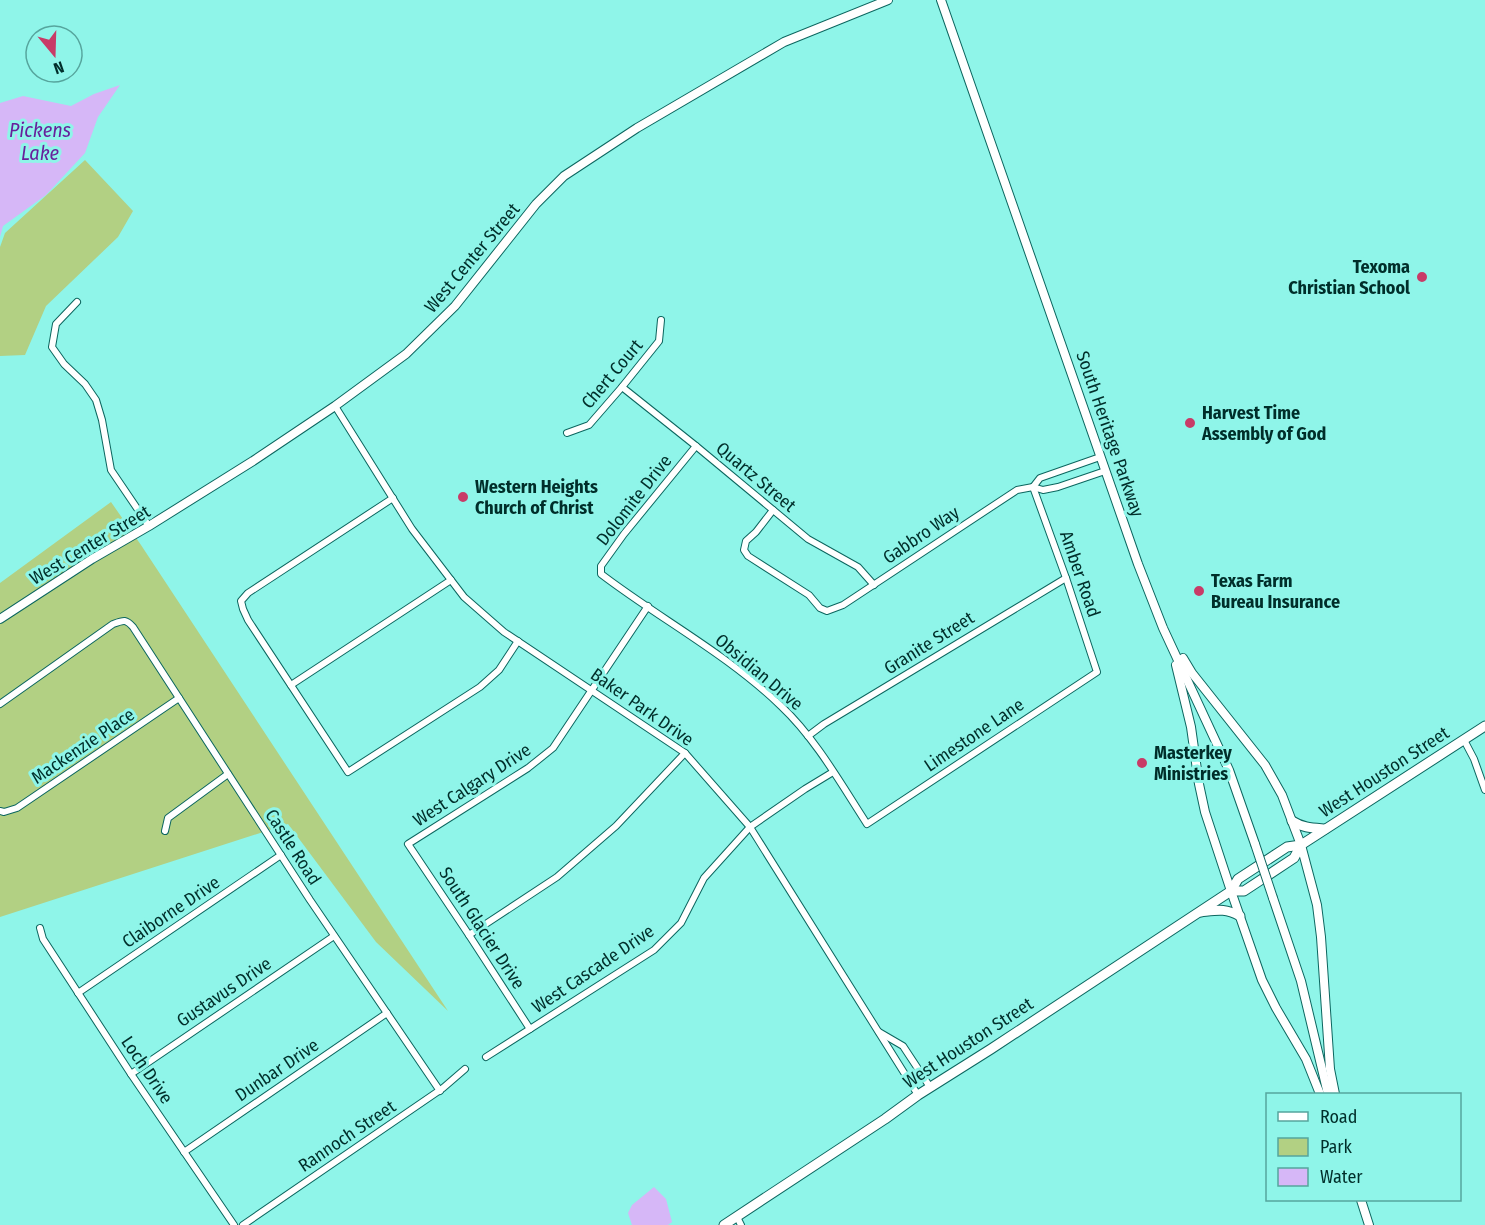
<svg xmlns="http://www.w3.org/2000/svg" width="1485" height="1225" viewBox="0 0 1485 1225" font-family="'Fira Sans Condensed',sans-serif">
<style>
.green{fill:#b2d083}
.water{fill:#d6b7f7}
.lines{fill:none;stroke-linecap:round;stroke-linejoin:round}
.minor-casing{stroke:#0c665f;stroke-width:8}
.tertiary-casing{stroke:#0c665f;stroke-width:10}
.secondary-casing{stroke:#0c665f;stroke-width:10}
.primary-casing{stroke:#0c665f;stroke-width:11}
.minor{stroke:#fff;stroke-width:6}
.tertiary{stroke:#fff;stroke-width:8}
.secondary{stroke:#fff;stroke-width:8}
.primary{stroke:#fff;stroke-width:9}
.secondary-bridge-casing{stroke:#0c665f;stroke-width:10;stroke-linecap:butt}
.secondary-bridge{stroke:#fff;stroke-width:8}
.poi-dot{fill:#c83b67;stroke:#8ff5e9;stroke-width:2}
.labels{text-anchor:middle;stroke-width:6;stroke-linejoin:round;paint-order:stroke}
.street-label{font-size:18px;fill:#002e2a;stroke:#8ff5e9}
.poi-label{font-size:18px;font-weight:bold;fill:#002e2a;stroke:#8ff5e9;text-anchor:start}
.water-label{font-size:20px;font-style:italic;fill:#68209b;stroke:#8ff5e9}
</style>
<rect width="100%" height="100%" fill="#8ff5e9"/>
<g class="green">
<polygon points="85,160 133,211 118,237 46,306 25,355 0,356 0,247 5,233"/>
<polygon points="111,502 141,545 448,1011 376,942 288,824 0,917 0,583"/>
</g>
<g class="water">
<polygon points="120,85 98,117 85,153 46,195 3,226 0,237 0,103 23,96 71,106 94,94"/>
<polygon points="654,1187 666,1199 672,1222 668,1225 632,1225 628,1213 632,1205"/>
</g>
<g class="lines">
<defs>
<g id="minor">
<polyline points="77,302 56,324 52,347 64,364 85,384 96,400 102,420 111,470 149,526"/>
<polyline points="622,387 696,446 808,539 858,567 874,585"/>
<polyline points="335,406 412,529 464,597 504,632 685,753 750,827 918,1095"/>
<polyline points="567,433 589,425 622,387 659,341 661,320"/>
<path d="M696 446 624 534 601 566V574C660 619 727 654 781 706 816 739 841 784 867 824L1097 672 1066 578 1033 487"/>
<polyline points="1033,487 1040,478 1100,457"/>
<polyline points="393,498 248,593 241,601 243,609 248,620 348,772 480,687 499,670 518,641"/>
<polyline points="773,510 756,532 746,541 744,550 748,556 809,595 820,608 827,611 843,605 1017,490 1033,487 1043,490 1058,487 1105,471"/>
<polyline points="291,685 451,580"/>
<path d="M0 704 113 624C124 620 126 619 133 627L310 900 440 1091"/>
<polyline points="808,736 824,724 1066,578"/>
<polyline points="1464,740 1474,759 1485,790"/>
<polyline points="0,811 4,812 17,808 179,698"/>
<polyline points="165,831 168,818 228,774"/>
<polyline points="40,928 43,939 131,1074 234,1225"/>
<polyline points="469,935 557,877 616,826 685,753"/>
<polyline points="78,993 281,855"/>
<polyline points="530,1029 469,935 408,844 528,768 553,748 648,606"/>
<polyline points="879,1032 903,1046 930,1087"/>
<polyline points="486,1057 654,950 681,923 704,878 750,827 805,789 833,772"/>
<polyline points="131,1074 334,936"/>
<polyline points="184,1152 387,1013"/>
<polyline points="737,1217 741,1225"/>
<polyline points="243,1225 443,1088 465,1069"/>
</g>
<polyline id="tertiary" points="0,619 92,559 149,526 253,461 335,406 406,354 455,306 536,204 564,176 637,128 784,42 888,0"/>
<g id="secondary">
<polyline points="941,0 1138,564 1163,628 1229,770 1255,844"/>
<polyline points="1183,658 1192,673 1265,765 1282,795 1301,845 1317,905 1321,937 1330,1069 1335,1094"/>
<polyline points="1176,665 1191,727 1199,784 1205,812 1231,891 1262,980 1276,1008 1306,1059 1320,1094"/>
<polyline points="1273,898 1301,981 1328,1094"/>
<polyline points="1361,1200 1369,1225"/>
</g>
<g id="primary">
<path d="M1292 821C1303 828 1312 828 1325 829"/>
<polyline points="1231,891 1244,891 1294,858 1301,845"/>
<path d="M1201 912C1218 910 1225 908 1240 916"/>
<polyline points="724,1225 885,1119 918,1095 991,1049 1231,891 1238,879 1287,847 1301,845 1485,726"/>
</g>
</defs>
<use href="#minor" class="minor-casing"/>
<use href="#tertiary" class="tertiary-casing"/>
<use href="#secondary" class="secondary-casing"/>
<use href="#primary" class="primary-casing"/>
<use href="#minor" class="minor"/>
<use href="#tertiary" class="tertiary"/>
<use href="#secondary" class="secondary"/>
<use href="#primary" class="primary"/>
<defs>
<polyline id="secondary-bridge" points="1255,844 1273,898"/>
</defs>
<use href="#secondary-bridge" class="secondary-bridge-casing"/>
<use href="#secondary-bridge" class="secondary-bridge"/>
</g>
<g class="poi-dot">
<circle cx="1422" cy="277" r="6"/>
<circle cx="1190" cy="423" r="6"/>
<circle cx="463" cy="497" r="6"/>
<circle cx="1199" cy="591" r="6"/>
<circle cx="1142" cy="763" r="6"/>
</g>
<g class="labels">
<g class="street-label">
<text transform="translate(472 258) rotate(-50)" y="6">West Center Street</text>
<text transform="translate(612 374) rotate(-50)" y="6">Chert Court</text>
<text transform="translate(1110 434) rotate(71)" y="6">South Heritage Parkway</text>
<text transform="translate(756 477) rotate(40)" y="6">Quartz Street</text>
<text transform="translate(634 500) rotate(-52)" y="6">Dolomite Drive</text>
<text transform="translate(921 535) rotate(-34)" y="6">Gabbro Way</text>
<text transform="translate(90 545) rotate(-31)" y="6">West Center Street</text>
<text transform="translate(1080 574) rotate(71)" y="6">Amber Road</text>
<text transform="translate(929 643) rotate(-32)" y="6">Granite Street</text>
<text transform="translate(759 672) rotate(40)" y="6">Obsidian Drive</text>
<text transform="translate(642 707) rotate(35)" y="6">Baker Park Drive</text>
<text transform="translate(974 735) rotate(-34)" y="6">Limestone Lane</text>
<text transform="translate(83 746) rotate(-34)" y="6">Mackenzie Place</text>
<text transform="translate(1384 772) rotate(-33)" y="6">West Houston Street</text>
<text transform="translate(472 785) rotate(-33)" y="6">West Calgary Drive</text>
<text transform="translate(293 847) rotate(57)" y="6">Castle Road</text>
<text transform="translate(171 912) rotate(-34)" y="6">Claiborne Drive</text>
<text transform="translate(482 928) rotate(57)" y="6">South Glacier Drive</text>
<text transform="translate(593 969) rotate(-34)" y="6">West Cascade Drive</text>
<text transform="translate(224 992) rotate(-34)" y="6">Gustavus Drive</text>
<text transform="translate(968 1043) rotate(-33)" y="6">West Houston Street</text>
<text transform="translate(147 1070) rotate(56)" y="6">Loch Drive</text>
<text transform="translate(277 1070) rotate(-34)" y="6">Dunbar Drive</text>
<text transform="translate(347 1136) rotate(-34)" y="6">Rannoch Street</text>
</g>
<g class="poi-label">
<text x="1410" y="273" text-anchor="end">Texoma<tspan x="1410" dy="21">Christian School</tspan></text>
<text x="1202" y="419">Harvest Time<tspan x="1202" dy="21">Assembly of God</tspan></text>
<text x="475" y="493">Western Heights<tspan x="475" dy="21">Church of Christ</tspan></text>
<text x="1211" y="587">Texas Farm<tspan x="1211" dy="21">Bureau Insurance</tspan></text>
<text x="1154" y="759">Masterkey<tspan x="1154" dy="21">Ministries</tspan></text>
</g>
<g class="water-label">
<text x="40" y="137">Pickens<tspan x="40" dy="23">Lake</tspan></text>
</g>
</g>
<rect x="1266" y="1093" width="195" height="108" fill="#8ff5e9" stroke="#56a59d" stroke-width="1.5"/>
<rect x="1278" y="1112" width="30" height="9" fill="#ffffff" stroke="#56a59d" stroke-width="1.5"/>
<text x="1320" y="1123" font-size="18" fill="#002e2a">Road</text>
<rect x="1278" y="1138" width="30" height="18" fill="#b2d083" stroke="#56a59d" stroke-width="1.5"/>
<text x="1320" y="1153" font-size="18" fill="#002e2a">Park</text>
<rect x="1278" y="1168" width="30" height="18" fill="#d6b7f7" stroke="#56a59d" stroke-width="1.5"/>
<text x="1320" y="1183" font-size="18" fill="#002e2a">Water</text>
<g transform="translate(54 54) rotate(161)"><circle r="28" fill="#8ff5e9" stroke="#56a59d" stroke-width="1.5"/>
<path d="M0-4.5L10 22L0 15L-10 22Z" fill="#c83b67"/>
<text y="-9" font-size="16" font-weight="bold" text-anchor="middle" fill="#002e2a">N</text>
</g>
</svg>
